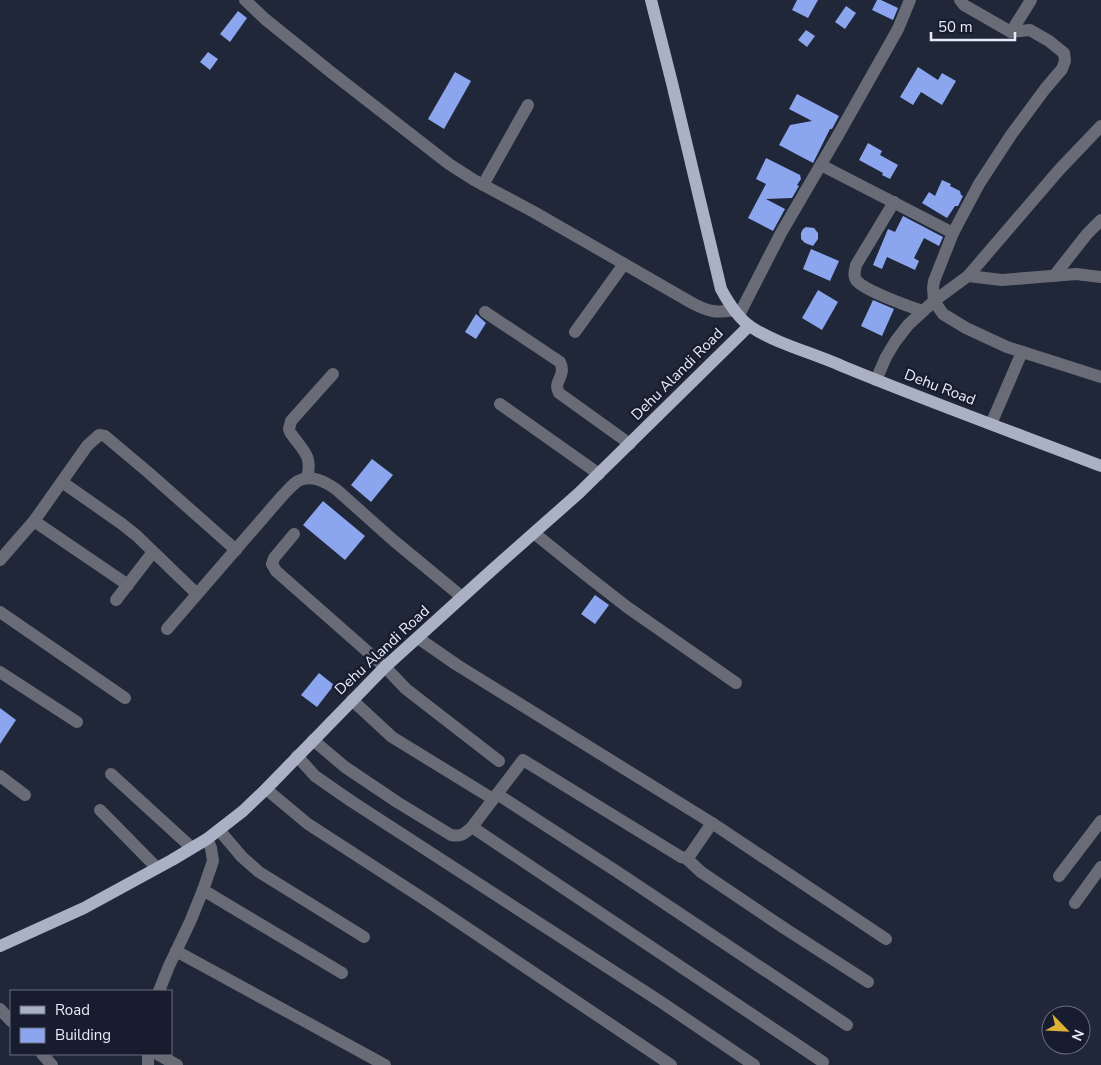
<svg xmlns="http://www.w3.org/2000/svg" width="1101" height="1065" viewBox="0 0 1101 1065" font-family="'Nunito Sans',sans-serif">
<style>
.building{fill:#8ba5ef}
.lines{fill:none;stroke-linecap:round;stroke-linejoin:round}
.minor{stroke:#696c76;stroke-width:12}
.major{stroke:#aab1c5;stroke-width:12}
.labels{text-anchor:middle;stroke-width:5;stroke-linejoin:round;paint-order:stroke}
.street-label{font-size:15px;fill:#e7ebf7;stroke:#171d2e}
</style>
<rect width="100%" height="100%" fill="#202738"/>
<g class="building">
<polygon points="797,0 818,0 808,18 792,10"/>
<polygon points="877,0 881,0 898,8 893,20 872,10"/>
<polygon points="846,6 856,13 845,29 835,22"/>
<polygon points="238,11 247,18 230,42 220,34"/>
<polygon points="806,30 815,36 807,47 798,40"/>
<polygon points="208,52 218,59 210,70 200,62"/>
<polygon points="918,67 938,80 942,73 956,81 942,105 921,92 913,105 900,97"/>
<polygon points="455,72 471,81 444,129 428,119"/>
<polygon points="797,94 839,116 832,129 830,129 813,163 779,145 790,125 812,121 789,109"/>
<polygon points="868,143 882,151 880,155 898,165 890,179 882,175 883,173 859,160"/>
<polygon points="766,158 800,175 801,179 797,185 799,186 792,198 766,199 785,209 773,231 748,218 766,184 756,179"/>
<polygon points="942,180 951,184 950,186 960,191 961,195 963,196 958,206 955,206 947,218 922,203 929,192 935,196"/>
<polygon points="903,216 943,237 939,246 924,238 914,258 919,261 915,270 887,257 882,269 873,265 888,229 895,232"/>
<polygon points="806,227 814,228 818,233 818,239 813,246 805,243 801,239 801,233 803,229"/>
<polygon points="811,249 839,261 830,281 803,269"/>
<polygon points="818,290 838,302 822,330 802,318"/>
<polygon points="873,300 894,309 882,336 861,326"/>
<polygon points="476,314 486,323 476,339 465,332"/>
<polygon points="372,459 393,475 371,502 351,485"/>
<polygon points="323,501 365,536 345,560 303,525"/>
<polygon points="595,595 609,605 595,624 581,614"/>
<polygon points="319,673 334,685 317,707 301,695"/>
<polygon points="0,708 16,720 0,744"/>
</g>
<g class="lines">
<g class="minor">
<path d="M245 0 265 19 332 73 449 164 474 180 534 212 692 303C709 312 715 313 735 310"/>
<polyline points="960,0 964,5 1011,32 1030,30 1049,41 1064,53 1065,61 1062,69 1045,89 1011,135 979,184 953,233 934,281 933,288 934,301 943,314 966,328 1007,347 1101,377"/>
<polyline points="1011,32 1031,0"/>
<polyline points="821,165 953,233"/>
<polyline points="483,185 528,105"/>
<path d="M894 202 856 265C855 271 853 275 856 280 863 290 910 307 923 311"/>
<polyline points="968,276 1002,280 1076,274 1101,277"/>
<polyline points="1054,276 1087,234 1101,220"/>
<path d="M485 312 560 362C567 377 552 381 559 393L630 444"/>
<polyline points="739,315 781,233 837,137 898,29 910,0"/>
<polyline points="575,332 624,264"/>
<polyline points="876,380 886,357 895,342 908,325 934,301 968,276 1059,170 1101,126"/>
<polyline points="500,404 599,474"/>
<polyline points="991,424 1022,352"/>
<path d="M307 478C312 459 306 453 295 439 293 436 289 432 289 429 289 428 291 422 291 421L333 374"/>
<polyline points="62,482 122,524 137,536 197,594"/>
<polyline points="34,521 128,585"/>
<polyline points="534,533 586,575 627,607 736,683"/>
<polyline points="294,534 274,558 272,564 276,571 385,667 406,689 499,761"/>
<polyline points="0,560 34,521 87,446 99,435 105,436 149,473 236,550"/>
<polyline points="116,600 153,552"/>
<polyline points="0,612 125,698"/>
<path d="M167 629 283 495C287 491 293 484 298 481 312 474 326 482 337 490L393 540 462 597"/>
<polyline points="418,638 457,665 712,823 886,939"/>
<polyline points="0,672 77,722"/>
<polyline points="352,700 392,737 493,799"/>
<path d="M313 740 345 767 397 802 451 835C461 837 464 834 472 827L523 760 681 857 686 858 690 855 712 823"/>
<polyline points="297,756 315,776 351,801 661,1002 754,1065"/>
<polyline points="111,774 192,848"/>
<polyline points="0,776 25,795"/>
<polyline points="266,789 308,824 427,901 671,1065"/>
<polyline points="497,794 616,871 847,1025"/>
<polyline points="100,810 157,868"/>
<polyline points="472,827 823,1062"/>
<polyline points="219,830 242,857 259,872 364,937"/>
<polyline points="686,858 701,872 784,928 868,982"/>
<polyline points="1059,876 1101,821"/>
<polyline points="203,890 342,973"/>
<polyline points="1075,903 1101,867"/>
<polyline points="176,951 385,1065"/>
<polyline points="159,991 169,966 190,922 203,890 213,861 211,848 207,839"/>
<polyline points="0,1009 11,1021"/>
<polyline points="42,1054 52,1065"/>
<polyline points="157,1054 177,1065"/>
<polyline points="148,1065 148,1054"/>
</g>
<g class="major">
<path d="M651 0 672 83 721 289C728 302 738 318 751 327 777 344 813 353 842 366 927 401 1015 433 1101 466"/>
<polyline points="0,946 84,908 172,860 207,839 243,811 266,789 385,667 492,570 579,493 749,326"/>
</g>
</g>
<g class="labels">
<g class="street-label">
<text transform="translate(677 374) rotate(-45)" y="5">Dehu Alandi Road</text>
<text transform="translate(940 387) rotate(21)" y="5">Dehu Road</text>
<text transform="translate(382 650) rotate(-43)" y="5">Dehu Alandi Road</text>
</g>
</g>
<rect x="10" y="990" width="162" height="65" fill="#171d2e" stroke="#6a6f7e"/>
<rect x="20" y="1006" width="25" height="8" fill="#aab1c5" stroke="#6a6f7e"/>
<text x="55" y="1015" font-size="15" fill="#e7ebf7">Road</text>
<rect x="20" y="1028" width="25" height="15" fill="#8ba5ef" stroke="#6a6f7e"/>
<text x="55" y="1040" font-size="15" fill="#e7ebf7">Building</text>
<g transform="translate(1066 1030) rotate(114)"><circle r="24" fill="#171d2e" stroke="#6a6f7e"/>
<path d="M0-4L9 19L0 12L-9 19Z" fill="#ddb133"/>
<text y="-8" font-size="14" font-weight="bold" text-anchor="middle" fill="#e7ebf7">N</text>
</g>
<path d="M931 32v8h84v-8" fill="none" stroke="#e7ebf7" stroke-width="2.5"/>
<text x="938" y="32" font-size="15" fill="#e7ebf7" stroke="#171d2e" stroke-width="4" paint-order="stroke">50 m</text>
</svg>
